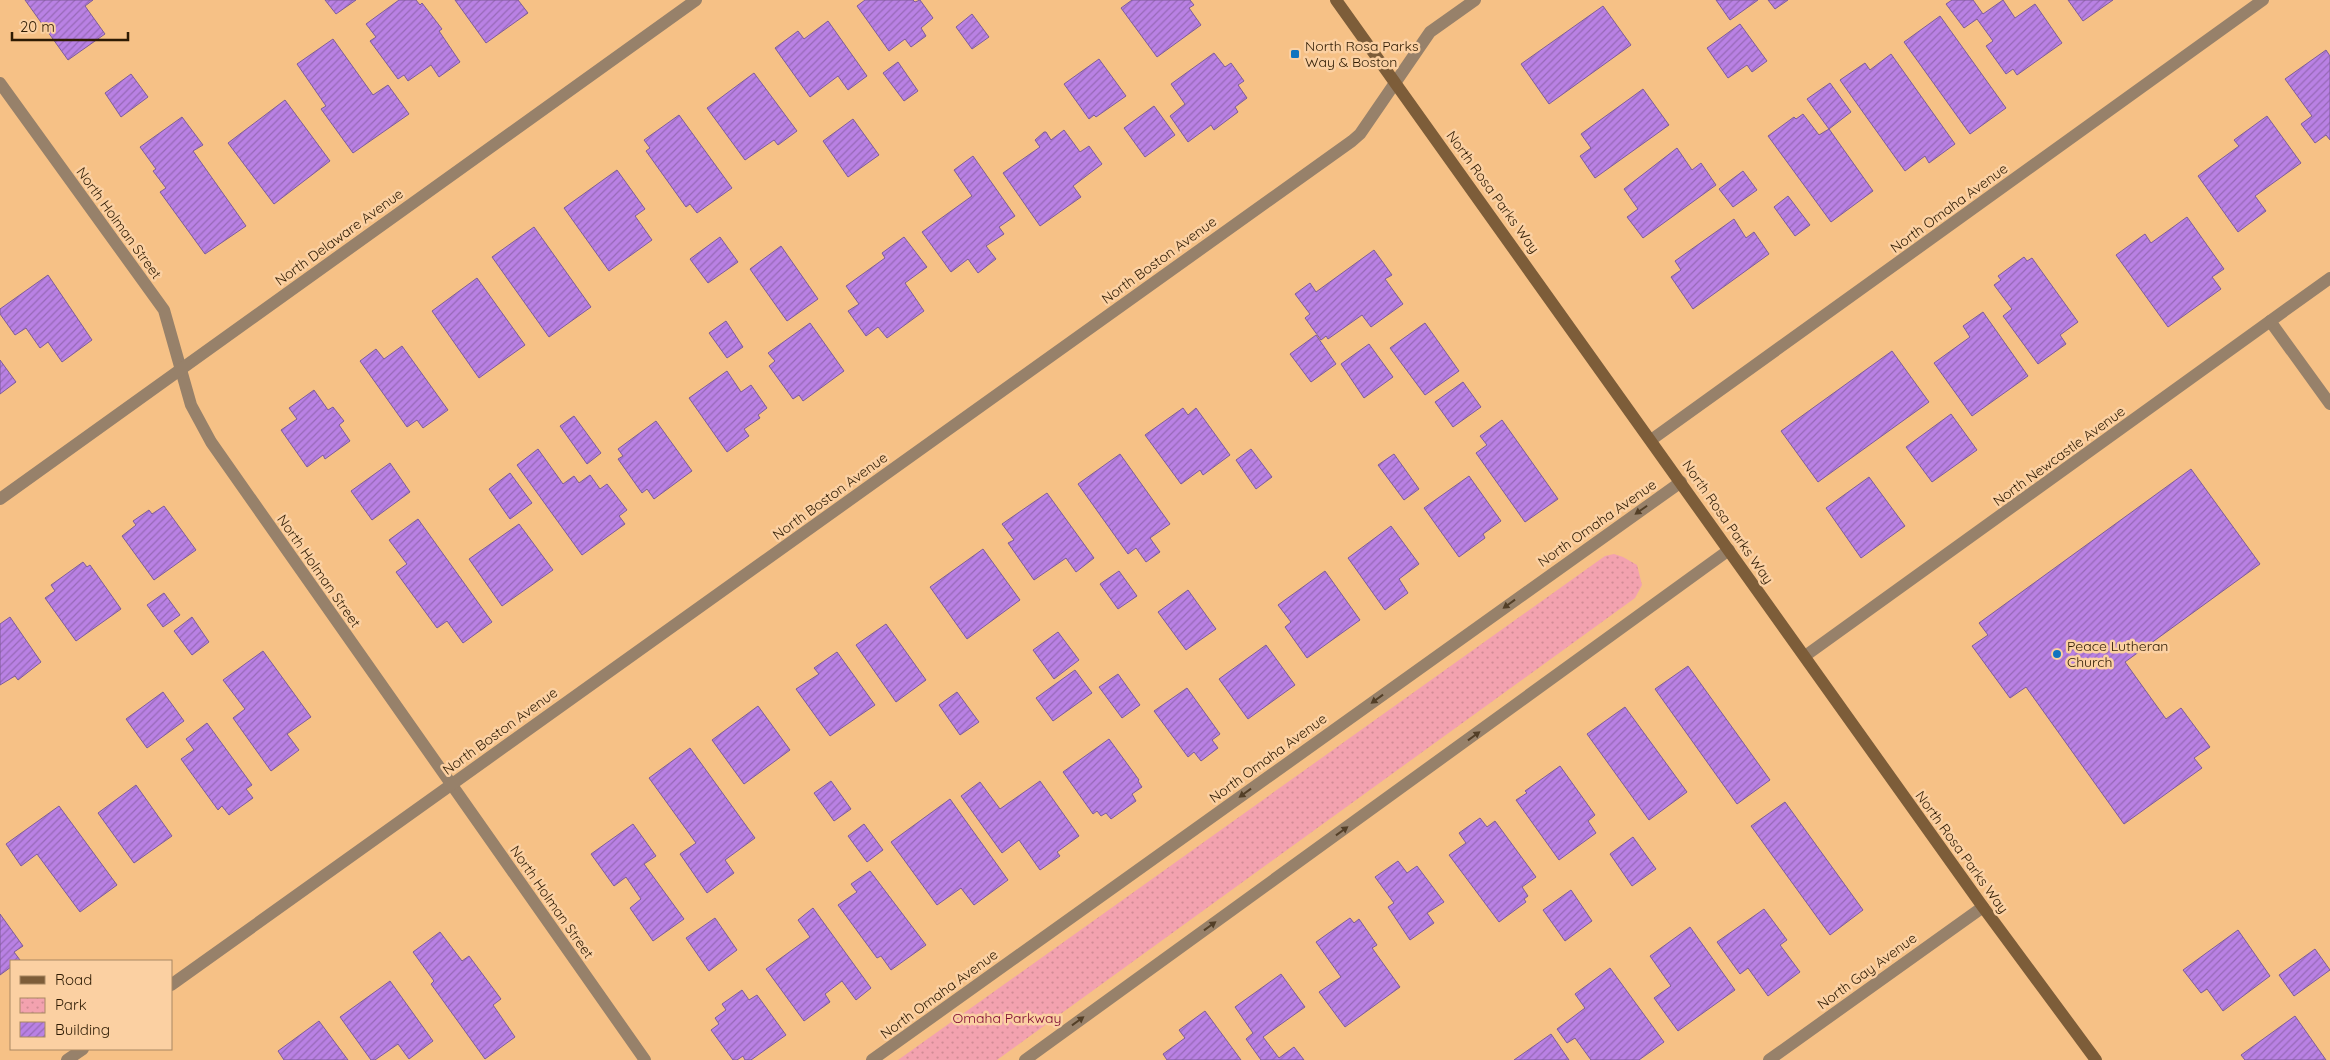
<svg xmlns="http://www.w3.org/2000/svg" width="2330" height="1060" viewBox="0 0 2330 1060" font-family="Quicksand,sans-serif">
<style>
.park{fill:url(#park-dots)}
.building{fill:url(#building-hatch);stroke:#7e5d98}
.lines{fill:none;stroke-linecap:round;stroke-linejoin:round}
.minor{stroke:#97816a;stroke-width:12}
.secondary{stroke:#7d5d39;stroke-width:12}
.oneway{fill:#533f27}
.poi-dot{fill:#1174bf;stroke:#fbd0a2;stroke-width:2}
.labels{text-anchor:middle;stroke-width:5;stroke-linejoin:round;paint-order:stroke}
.poi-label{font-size:14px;fill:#2e1b03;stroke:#fbd0a2;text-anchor:start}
.street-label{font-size:14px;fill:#2e1b03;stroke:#fbd0a2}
.park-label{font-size:14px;fill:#7b0631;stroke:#fbd0a2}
</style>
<defs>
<pattern id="park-dots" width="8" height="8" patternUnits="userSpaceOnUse" patternTransform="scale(1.25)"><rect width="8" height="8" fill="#f3a2af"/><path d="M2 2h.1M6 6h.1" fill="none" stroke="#d18b95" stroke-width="1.8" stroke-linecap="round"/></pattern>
<pattern id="building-hatch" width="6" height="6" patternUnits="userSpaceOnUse" patternTransform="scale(1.25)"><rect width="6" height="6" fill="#b981e4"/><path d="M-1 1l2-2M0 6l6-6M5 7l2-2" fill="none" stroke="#9769b7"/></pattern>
</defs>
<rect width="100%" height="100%" fill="#f6c186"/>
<polygon class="park" points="1614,554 1623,557 1637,565 1642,585 1635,598 997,1060 898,1060 1605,556"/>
<g class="building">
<polygon points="25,0 93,0 85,6 105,34 68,60"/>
<polygon points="325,0 356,0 336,14"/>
<polygon points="399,0 416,0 420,5 422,3 442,29 439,31 460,62 439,77 431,65 408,81 404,75 398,79 370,41 376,37 366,24"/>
<polygon points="455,0 518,0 528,13 486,43"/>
<polygon points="865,0 913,0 915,2 920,0 933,18 921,28 926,36 911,47 905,39 889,51 857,6"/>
<polygon points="1132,0 1190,0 1194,5 1189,8 1201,25 1157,57 1121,8"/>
<polygon points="1716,0 1758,0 1730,20"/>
<polygon points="1768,0 1788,0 1775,9"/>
<polygon points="1952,0 1973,0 1983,14 2003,0 2015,18 2035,4 2062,43 2017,75 2013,69 2006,74 1986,46 1993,41 1977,19 1964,28 1946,4"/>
<polygon points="2068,0 2113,0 2083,21"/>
<polygon points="1603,6 1631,45 1549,104 1521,64"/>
<polygon points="972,14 989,37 972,49 956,27"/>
<polygon points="1940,16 2006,108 1970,134 1904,42"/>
<polygon points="828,21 867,76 848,90 838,76 810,97 775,48 798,31 804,39"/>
<polygon points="1740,24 1767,61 1752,72 1747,65 1728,78 1707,48"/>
<polygon points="333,39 373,95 388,85 409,114 353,153 321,109 326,106 297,64"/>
<polygon points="2326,50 2330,56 2330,140 2326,135 2315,143 2301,124 2312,116 2285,79"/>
<polygon points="1214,53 1225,67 1231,63 1244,81 1238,85 1247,98 1235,107 1238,112 1214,130 1211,125 1188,142 1170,116 1185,104 1171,84"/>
<polygon points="1891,54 1955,144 1929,163 1925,156 1905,171 1840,80 1865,63 1870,70"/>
<polygon points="1099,59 1126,96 1096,117 1094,115 1089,119 1064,84"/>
<polygon points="898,62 918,91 904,101 883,73"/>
<polygon points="754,73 797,131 778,145 774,140 745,160 707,108"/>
<polygon points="131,74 148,97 121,117 105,93"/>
<polygon points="1830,83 1851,112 1829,129 1807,99"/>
<polygon points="1643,89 1669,125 1595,178 1580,156 1591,148 1581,134"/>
<polygon points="285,100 330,161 274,204 228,143"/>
<polygon points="1154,106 1175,135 1145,157 1124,128"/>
<polygon points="1803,114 1819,135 1829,129 1873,191 1831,222 1768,136 1794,117 1796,119"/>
<polygon points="679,115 732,188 697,213 690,204 686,207 646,151 650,148 644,140"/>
<polygon points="2267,116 2301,163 2255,196 2266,211 2238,232 2198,176 2239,146 2234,140"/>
<polygon points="182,117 203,145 193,151 246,226 205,254 160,192 166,188 153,171 156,169 140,147"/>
<polygon points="853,119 879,155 848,177 823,141"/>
<polygon points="1064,130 1080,152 1089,146 1102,164 1073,186 1081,197 1040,226 1003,173 1040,147 1035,140 1044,132 1046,132 1051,140"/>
<polygon points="1677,148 1692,170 1701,163 1716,185 1643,238 1627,217 1638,209 1624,189"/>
<polygon points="973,156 1015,216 999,227 1004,234 986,246 996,259 978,273 968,259 951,272 922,232 972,196 954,170"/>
<polygon points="617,170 645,209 635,216 652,240 609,271 564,208"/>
<polygon points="1743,171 1757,190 1733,207 1719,189"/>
<polygon points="1788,196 1810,225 1795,236 1774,207"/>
<polygon points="2187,217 2224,269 2212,277 2221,289 2168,327 2116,255 2145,234 2151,243"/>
<polygon points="1734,219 1746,238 1754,232 1769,254 1693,309 1671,277 1681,270 1675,261"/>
<polygon points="534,227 591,307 549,337 492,257"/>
<polygon points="720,237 738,262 708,283 690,259"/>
<polygon points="904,237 927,267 905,283 924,311 887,338 878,327 866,336 848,311 859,304 846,286 885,258 882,253"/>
<polygon points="781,246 818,299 787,321 750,269"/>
<polygon points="1374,250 1392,275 1385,279 1403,304 1371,327 1362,315 1328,339 1326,336 1321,340 1305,318 1310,314 1295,294 1310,283 1316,292"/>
<polygon points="2024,257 2027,261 2032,258 2078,322 2060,335 2066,344 2038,364 2003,316 2012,309 1994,285 2001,280 1998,276"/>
<polygon points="48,275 92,340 62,362 48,342 40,348 26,328 15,335 0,314 0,309"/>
<polygon points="477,278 525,345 479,378 432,311"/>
<polygon points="1983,312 2028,376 1972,416 1934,363 1970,337 1963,326"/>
<polygon points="726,321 743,347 727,358 709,333"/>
<polygon points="810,323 844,371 803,401 799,395 793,399 769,366 775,361 768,353"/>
<polygon points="1425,323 1459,371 1425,395 1390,348"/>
<polygon points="1316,335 1336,364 1311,382 1290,354"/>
<polygon points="1369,344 1393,377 1364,398 1341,364"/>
<polygon points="402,346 448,410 423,428 417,420 407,427 360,361 376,349 384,359"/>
<polygon points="1892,351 1929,402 1818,482 1781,431"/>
<polygon points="0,360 16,382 0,394"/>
<polygon points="727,371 741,392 751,385 767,408 758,415 760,418 744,429 749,436 727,452 689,398"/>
<polygon points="1463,382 1481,407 1453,427 1435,402"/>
<polygon points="314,390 328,410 333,407 344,421 339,425 350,441 325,459 323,455 307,467 281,430 297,419 289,408"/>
<polygon points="1183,408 1188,415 1196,408 1230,455 1203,475 1200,470 1181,484 1145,435"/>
<polygon points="1951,414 1977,450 1932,482 1906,447"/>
<polygon points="574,416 601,453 587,464 560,426"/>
<polygon points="1502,420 1558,499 1525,522 1476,453 1487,445 1480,436"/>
<polygon points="656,421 692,471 654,499 647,489 642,493 618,459 623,456 618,449"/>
<polygon points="538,449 563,484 574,476 579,483 590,475 600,489 607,484 627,510 619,516 625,524 582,555 517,465"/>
<polygon points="1251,449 1272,477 1256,489 1236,460"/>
<polygon points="1120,454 1170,524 1150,538 1160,552 1146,562 1136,548 1128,554 1078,484"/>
<polygon points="1394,454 1419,489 1404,500 1378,465"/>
<polygon points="390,463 410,492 372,520 351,491"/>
<polygon points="2191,469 2260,564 2125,662 2166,719 2181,708 2210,747 2194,758 2202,768 2124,824 2026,687 2010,698 1972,646 1988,635 1979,623"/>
<polygon points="510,473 532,503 510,519 489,489"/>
<polygon points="1469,476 1501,521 1483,534 1485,538 1459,557 1424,508"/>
<polygon points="1869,477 1905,526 1861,558 1826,508"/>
<polygon points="1047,493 1094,558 1076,572 1066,558 1034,580 1008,543 1014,540 1002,524"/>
<polygon points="164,506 196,550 154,580 122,536 136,525 133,521 149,510 152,514"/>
<polygon points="418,519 492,622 463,643 447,621 437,628 396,572 407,564 389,540"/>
<polygon points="519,524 553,570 502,606 469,559"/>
<polygon points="1391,526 1419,564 1399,579 1408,593 1385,610 1348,558"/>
<polygon points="983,549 1020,600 967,639 930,587"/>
<polygon points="83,562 87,567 90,565 121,609 76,641 45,598 55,591 51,585"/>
<polygon points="1119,571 1137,596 1118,609 1100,584"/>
<polygon points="1325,571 1360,620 1307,658 1285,627 1291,622 1278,605"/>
<polygon points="1188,590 1216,629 1186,650 1158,612"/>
<polygon points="164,593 180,615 163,627 147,605"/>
<polygon points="10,617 41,662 18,680 15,676 0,685 0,624"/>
<polygon points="192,617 209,642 192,655 174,631"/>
<polygon points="886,624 926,680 896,702 856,645"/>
<polygon points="1058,632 1079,660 1054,679 1033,650"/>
<polygon points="1266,645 1295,685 1248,719 1219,679"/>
<polygon points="263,651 311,717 287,734 299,750 271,771 233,718 245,709 223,680"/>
<polygon points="837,652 875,705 830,736 796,689 819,674 814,668"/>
<polygon points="1688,666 1770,780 1737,804 1655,689"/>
<polygon points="1075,670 1092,693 1053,721 1036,698"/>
<polygon points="1118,674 1140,705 1122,718 1099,687"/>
<polygon points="1187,688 1220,734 1212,740 1218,748 1201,761 1194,752 1188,757 1154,711"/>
<polygon points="163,692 184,721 147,748 126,719"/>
<polygon points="957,692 979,722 960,735 939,705"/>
<polygon points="758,706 790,750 744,784 712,740"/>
<polygon points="1625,707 1687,792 1649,820 1587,734"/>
<polygon points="207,723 252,785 246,789 253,798 229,815 222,806 218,810 181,759 194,750 186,739"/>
<polygon points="1109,739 1139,780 1138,781 1142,787 1132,794 1136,801 1111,819 1106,813 1101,816 1097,811 1093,814 1063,772"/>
<polygon points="690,748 755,838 725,860 734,873 707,893 680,854 696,843 649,778"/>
<polygon points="1560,766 1595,815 1588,821 1596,833 1559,860 1516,800 1527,793 1525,791"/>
<polygon points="831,781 851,809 834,821 814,793"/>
<polygon points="1040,781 1079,836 1057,852 1060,856 1040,870 1019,840 1002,853 961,796 980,782 1000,809"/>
<polygon points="136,785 172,836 134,863 98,813"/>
<polygon points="950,799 1008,880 974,905 961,888 937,905 891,842"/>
<polygon points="1785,802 1863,910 1830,935 1751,826"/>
<polygon points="59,806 117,885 80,912 37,854 21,866 6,844"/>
<polygon points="1480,818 1487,827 1495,821 1536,877 1522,887 1528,896 1524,899 1526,902 1499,922 1449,855 1466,843 1459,833"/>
<polygon points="633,824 656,856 644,864 684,919 653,941 630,908 641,899 626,877 614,886 591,854"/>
<polygon points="864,824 883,850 867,862 848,836"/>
<polygon points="1633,837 1656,869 1632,886 1610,854"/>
<polygon points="1398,861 1407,873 1417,866 1444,902 1427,913 1434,923 1410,940 1388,907 1394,903 1375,877"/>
<polygon points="870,871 926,945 891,970 881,956 877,958 838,905 857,892 851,884"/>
<polygon points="1571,890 1592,921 1565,941 1543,910"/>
<polygon points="813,908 871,988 856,1000 842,981 825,994 830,1002 804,1021 766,969 810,937 798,920"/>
<polygon points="1764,909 1787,940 1780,945 1800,972 1768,996 1748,968 1740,974 1717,942"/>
<polygon points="0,914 23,946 14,952 20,960 11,961 11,967 0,975"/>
<polygon points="715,918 737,950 709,971 686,938"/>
<polygon points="1350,918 1354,923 1359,919 1377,945 1372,948 1400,987 1345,1027 1319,992 1341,977 1316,942"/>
<polygon points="1690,927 1735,990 1678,1031 1654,998 1671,986 1650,956"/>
<polygon points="2238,930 2270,976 2223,1011 2207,989 2201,993 2183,970"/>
<polygon points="440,932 462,961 469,956 501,999 493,1005 515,1037 485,1059 431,984 434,981 413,952"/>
<polygon points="2315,949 2330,970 2294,996 2279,975"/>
<polygon points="1610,968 1664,1042 1639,1060 1591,1060 1575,1038 1567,1043 1557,1029 1585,1008 1575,994"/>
<polygon points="1281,974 1305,1007 1263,1037 1279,1058 1294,1047 1304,1060 1261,1060 1246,1039 1253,1033 1235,1007"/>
<polygon points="390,981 433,1041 409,1059 398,1044 375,1060 371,1060 340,1017"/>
<polygon points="742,990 749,1000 757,995 786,1035 751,1060 745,1060 743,1056 737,1060 733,1060 711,1030 719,1024 715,1018 726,1010 722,1004"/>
<polygon points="1205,1011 1241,1060 1167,1060 1163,1054 1185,1038 1179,1030"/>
<polygon points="2295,1016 2326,1060 2245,1060 2241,1055"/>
<polygon points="319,1021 348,1060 284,1060 278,1051"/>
<polygon points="1551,1034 1569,1060 1514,1060"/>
</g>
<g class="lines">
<g class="minor">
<polyline points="0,83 164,310 191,405 211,442 645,1060"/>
<polyline points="2270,321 2330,404"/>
<polyline points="1651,440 2263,0"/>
<polyline points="0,499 696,0"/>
<polyline points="1805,656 2330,278"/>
<polyline points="171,985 1352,141 1360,134 1430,32 1475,0"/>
<polyline points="67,1060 83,1049"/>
<polyline points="872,1060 1681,482"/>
<polyline points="1025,1060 1729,550"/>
<polyline points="1769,1060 1983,907"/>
</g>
<polyline class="secondary" points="1336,0 1983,907 2096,1060"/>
</g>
<defs><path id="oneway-solid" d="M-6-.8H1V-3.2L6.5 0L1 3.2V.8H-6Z" transform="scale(1.25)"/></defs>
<g class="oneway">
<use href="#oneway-solid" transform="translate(1641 510) rotate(145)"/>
<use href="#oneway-solid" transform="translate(1509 604) rotate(144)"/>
<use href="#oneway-solid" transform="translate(1377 699) rotate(144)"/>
<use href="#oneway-solid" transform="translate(1474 736) rotate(-36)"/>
<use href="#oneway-solid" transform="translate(1245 793) rotate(144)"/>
<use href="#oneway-solid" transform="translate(1342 831) rotate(-36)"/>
<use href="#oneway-solid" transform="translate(1210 926) rotate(-36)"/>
<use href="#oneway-solid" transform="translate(1078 1021) rotate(-36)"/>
</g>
<g class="poi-dot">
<rect x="1290" y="49" width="10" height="10" rx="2.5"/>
<circle cx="2057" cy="654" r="5"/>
</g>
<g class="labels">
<g class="poi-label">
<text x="1305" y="51">North Rosa Parks<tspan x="1305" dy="16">Way &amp; Boston</tspan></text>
<text x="2067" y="651">Peace Lutheran<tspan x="2067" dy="16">Church</tspan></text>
</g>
<g class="street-label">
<text transform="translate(1493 192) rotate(54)" y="5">North Rosa Parks Way</text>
<text transform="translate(1949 208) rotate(-36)" y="5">North Omaha Avenue</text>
<text transform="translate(119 223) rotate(54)" y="5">North Holman Street</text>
<text transform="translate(339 237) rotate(-36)" y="5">North Delaware Avenue</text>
<text transform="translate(1159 260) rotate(-36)" y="5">North Boston Avenue</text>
<text transform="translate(2059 456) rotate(-36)" y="5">North Newcastle Avenue</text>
<text transform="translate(830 496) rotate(-36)" y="5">North Boston Avenue</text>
<text transform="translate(1728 522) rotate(55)" y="5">North Rosa Parks Way</text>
<text transform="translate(1597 523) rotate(-35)" y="5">North Omaha Avenue</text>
<text transform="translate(319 571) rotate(55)" y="5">North Holman Street</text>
<text transform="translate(500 731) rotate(-36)" y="5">North Boston Avenue</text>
<text transform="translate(1268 758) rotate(-36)" y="5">North Omaha Avenue</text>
<text transform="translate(1962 852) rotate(54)" y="5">North Rosa Parks Way</text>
<text transform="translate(552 902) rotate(55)" y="5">North Holman Street</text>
<text transform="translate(1867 971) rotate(-36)" y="5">North Gay Avenue</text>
<text transform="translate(939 994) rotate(-36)" y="5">North Omaha Avenue</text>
</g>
<g class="park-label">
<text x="1007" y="1023">Omaha Parkway</text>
</g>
</g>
<rect x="10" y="960" width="162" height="90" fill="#fbd0a2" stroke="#a98862"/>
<rect x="20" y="976" width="25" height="8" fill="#7d5d39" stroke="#a98862"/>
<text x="55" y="985" font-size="15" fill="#2e1b03">Road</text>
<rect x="20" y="998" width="25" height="15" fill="url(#park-dots)" stroke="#a98862"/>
<text x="55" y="1010" font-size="15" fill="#2e1b03">Park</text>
<rect x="20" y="1022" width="25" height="15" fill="url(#building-hatch)" stroke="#a98862"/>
<text x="55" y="1035" font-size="15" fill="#2e1b03">Building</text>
<path d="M12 32v8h116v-8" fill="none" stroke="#2e1b03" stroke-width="2.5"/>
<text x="20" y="32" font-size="15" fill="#2e1b03" stroke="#fbd0a2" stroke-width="4" paint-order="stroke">20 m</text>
</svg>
